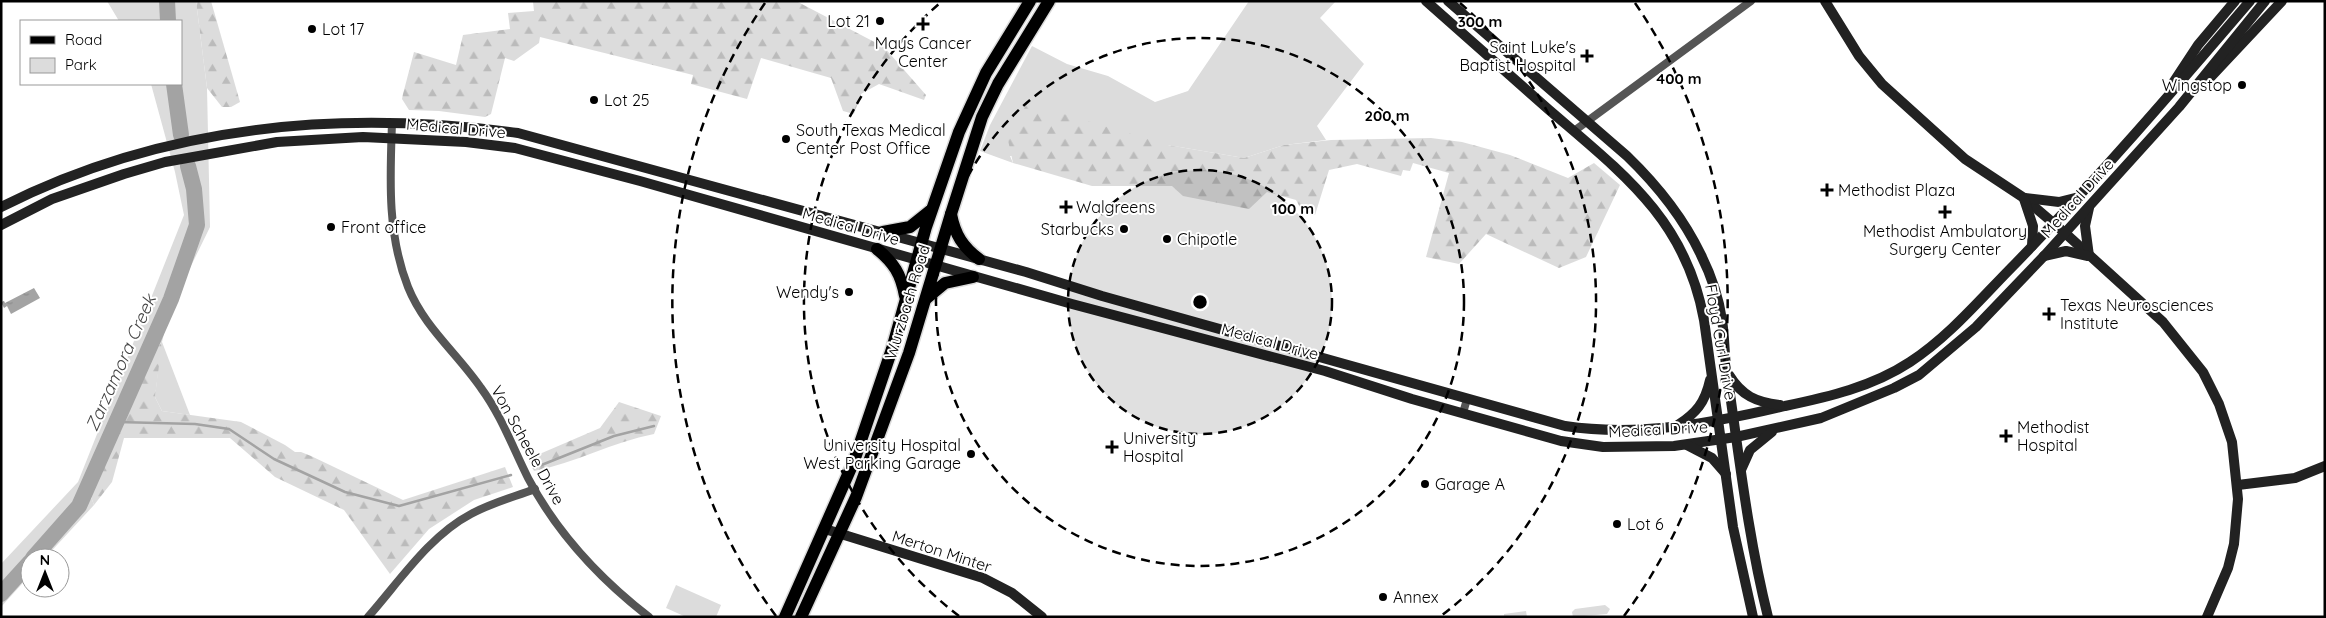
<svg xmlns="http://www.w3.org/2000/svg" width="2326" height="618" viewBox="0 0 2326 618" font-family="Quicksand,sans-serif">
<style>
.green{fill:#dcdcdc}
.forest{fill:url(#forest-firs)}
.water{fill:url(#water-ripples)}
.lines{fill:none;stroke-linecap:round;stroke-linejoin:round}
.stream{stroke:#a3a3a3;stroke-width:2.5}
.river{stroke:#a3a3a3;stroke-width:16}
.primary-casing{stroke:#dbdbdb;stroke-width:15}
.street{stroke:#555;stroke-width:8}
.secondary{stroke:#222;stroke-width:10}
.primary{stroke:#000;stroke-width:12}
.ring{fill:none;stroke:#000;stroke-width:2.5;stroke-dasharray:9 6}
.poi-dot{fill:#000;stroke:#fff;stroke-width:2}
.labels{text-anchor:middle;stroke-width:4;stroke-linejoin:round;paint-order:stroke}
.poi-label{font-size:16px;fill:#000;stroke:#fff;text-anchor:start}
.street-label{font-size:16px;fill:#000;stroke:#fff}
.water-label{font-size:18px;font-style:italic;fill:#444;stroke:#fff}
.centre{fill:#000;stroke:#fff;stroke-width:2.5}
.ring-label{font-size:15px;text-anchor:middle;font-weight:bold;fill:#000;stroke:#fff;stroke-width:4;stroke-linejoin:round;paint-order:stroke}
</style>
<defs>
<pattern id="forest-firs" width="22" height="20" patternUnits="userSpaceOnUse" patternTransform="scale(1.25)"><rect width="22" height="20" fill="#dcdcdc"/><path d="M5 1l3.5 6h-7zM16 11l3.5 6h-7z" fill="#bbb"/></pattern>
<pattern id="water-ripples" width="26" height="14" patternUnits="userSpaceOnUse" patternTransform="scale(1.25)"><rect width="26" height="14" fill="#a3a3a3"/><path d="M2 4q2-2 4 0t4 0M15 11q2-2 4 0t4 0" fill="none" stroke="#8b8b8b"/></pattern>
</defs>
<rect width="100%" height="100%" fill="#fff"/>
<g class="green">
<polygon points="107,1 196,1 207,88 210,227 170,309 162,342 190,415 162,411 155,397 161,343 125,400 118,427 90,494 94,505 45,558 30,558 30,575 1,607 1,564 78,482 184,215 175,172 151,84 181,84 181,21 119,21"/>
<polygon points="1249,1 1336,1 1320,18 1364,64 1317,126 1326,140 1284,145 1244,158 1168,145 1010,156 1013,163 980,151 990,125 1032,46 1067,64 1108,76 1155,102 1188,91"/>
<polygon points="676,585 721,605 716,617 686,617 666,608"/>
<polygon points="1605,605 1610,609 1607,614 1573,617 1572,612 1575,609"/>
<polygon points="1526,611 1527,617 1504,617 1504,614"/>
</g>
<g class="forest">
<polygon points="196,1 211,1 240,102 231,107 222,107 207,88"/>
<polygon points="535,1 796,1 884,47 926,95 924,100 879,84 861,94 854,114 843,111 831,78 761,58 747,99 691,84 693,75 540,37 539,43 514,61 505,58 491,114 485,117 439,111 409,110 402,99 403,94 414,52 456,65 463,35 510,29 508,13 534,11 533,2"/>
<polygon points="1027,103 1168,145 1244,158 1284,145 1331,140 1431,138 1462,142 1510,155 1568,178 1594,163 1620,185 1586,257 1559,268 1486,234 1459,264 1426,257 1449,173 1413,163 1410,171 1403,170 1401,176 1357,164 1329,170 1315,215 1302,211 1296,200 1267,192 1249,209 1183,196 1172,186 1092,186 1013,163 1008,140"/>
<polygon points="162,342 155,397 162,411 241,422 285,445 295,452 301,452 311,456 403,500 505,467 513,487 474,500 429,529 390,574 344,510 275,477 230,438 124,438 112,482 94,505 90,494 118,427 125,400 146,362"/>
<path d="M619 402 661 416 654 434C613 442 575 463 534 471L528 459 600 428Z"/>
</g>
<polygon class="water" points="34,288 40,298 11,314 7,306 4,308 1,302 4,301 5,303"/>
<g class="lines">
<g class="stream">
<polyline points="118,422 195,424 229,429 274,459 345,492 399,506 511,475"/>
<polyline points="534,468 614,436 654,426"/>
</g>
<g class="river">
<polyline points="167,1 168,21"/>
<polyline points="174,84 181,135"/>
<polyline points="33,558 79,506 171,299 197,225 194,189 188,166"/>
<polyline points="1,594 30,562"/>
</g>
<defs>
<g id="primary">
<path d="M951 214C955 235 963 247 979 259"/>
<polyline points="883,232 910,227 930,211"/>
<path d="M877 249C894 263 901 274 905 296"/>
<polyline points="927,298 945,283 973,277"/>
<polyline points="785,617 854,461 892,349 926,227 959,132 986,73 1030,1"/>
<polyline points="801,617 856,497 909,353 951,214 982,117 998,84 1049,1"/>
</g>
</defs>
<use href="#primary" class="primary-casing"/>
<g class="street">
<path d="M392 123C390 178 387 234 408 287 424 327 457 353 481 388 501 415 513 448 528 478 557 533 600 579 649 617"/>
<polyline points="1574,131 1751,1"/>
<polyline points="1463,413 1467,399"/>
<path d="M368 617C399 582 429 536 471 514 491 503 514 497 535 489"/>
</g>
<g class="secondary">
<path d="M1426 1C1467 37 1507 73 1548 109 1621 172 1686 219 1704 320L1733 527 1753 617"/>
<path d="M1448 1 1627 156C1657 185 1683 217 1701 255 1711 275 1719 299 1722 320 1725 338 1724 356 1727 373 1739 455 1748 537 1768 617"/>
<polyline points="1825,1 1859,56 1882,84 1965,159 2024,198 2065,233 2163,322 2203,372 2219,404 2232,442 2238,499 2234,544 2228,568 2207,617"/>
<polyline points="2205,83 2282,1"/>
<polyline points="2171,86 2198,45 2235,1"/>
<polyline points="2025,198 2059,202 2079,197"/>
<polyline points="2024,199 2033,226 2032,246"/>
<path d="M1 207C163 125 340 109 518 133L1026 272 1102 296 1565 426C1638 437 1714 423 1785 406 1828 397 1872 387 1910 362 1950 336 1982 297 2016 263 2097 179 2174 90 2250 1"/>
<polyline points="2089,208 2085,226 2089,256"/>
<polyline points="1,225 52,199 124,174 165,162 277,142 363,137 466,142 515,148 640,181 1072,304 1325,371 1412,399 1561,441 1603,447 1674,446 1736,437 1821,418 1894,388 1919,375 1976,327 2044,256 2179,107 2265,1"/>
<polyline points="2044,256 2066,251 2088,256"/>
<path d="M1729 375C1742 396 1756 402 1780 405"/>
<path d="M1678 425C1696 413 1705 403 1710 380"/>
<polyline points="1687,445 1712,458 1726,474"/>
<polyline points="1741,470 1750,450 1772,432"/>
<polyline points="2238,485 2295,478 2325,466"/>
<polyline points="825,529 983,578 1012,593 1042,617"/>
</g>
<use href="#primary" class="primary"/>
</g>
<circle cx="1200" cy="302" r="132" fill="#000" fill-opacity=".12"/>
<g class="ring">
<circle cx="1200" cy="302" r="132"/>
<circle cx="1200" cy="302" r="264"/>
<path d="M959 616A396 396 0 0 1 940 3M1460 3A396 396 0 0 1 1441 616"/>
<path d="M776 616A528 528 0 0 1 765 3M1635 3A528 528 0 0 1 1624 616"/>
</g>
<g class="poi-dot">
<circle cx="880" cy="21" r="5"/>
<path d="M920.5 16.5h5v5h5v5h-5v5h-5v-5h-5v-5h5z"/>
<circle cx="312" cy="29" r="5"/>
<path d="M1584.5 48.5h5v5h5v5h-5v5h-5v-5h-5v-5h5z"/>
<circle cx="2242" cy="85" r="5"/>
<circle cx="594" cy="100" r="5"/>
<circle cx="786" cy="139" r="5"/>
<path d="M1824.5 182.5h5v5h5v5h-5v5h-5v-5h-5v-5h5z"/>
<path d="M1063.5 199.5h5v5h5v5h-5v5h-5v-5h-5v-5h5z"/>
<path d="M1942.5 204.5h5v5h5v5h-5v5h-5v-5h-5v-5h5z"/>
<circle cx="331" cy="227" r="5"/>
<circle cx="1124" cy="229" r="5"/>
<circle cx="1167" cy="239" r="5"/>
<circle cx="849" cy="292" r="5"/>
<path d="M2046.5 306.5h5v5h5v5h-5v5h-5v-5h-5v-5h5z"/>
<path d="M2003.5 428.5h5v5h5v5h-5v5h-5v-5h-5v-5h5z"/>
<path d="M1109.5 439.5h5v5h5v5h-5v5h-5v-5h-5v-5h5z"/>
<circle cx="971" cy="454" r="5"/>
<circle cx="1425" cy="484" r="5"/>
<circle cx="1617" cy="524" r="5"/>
<circle cx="1383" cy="597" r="5"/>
</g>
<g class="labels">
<g class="poi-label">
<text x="870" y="27" text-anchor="end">Lot 21</text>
<text x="322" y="35">Lot 17</text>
<text x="923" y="49" text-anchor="middle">Mays Cancer<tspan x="923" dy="18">Center</tspan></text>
<text x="1576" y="53" text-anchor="end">Saint Luke's<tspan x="1576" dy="18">Baptist Hospital</tspan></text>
<text x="2232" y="91" text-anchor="end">Wingstop</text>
<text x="604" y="106">Lot 25</text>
<text x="796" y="136">South Texas Medical<tspan x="796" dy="18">Center Post Office</tspan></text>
<text x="1838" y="196">Methodist Plaza</text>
<text x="1076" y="213">Walgreens</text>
<text x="341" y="233">Front office</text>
<text x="1114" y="235" text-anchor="end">Starbucks</text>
<text x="1945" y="237" text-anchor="middle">Methodist Ambulatory<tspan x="1945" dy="18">Surgery Center</tspan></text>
<text x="1177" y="245">Chipotle</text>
<text x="839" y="298" text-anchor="end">Wendy's</text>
<text x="2060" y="311">Texas Neurosciences<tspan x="2060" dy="18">Institute</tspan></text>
<text x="2017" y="433">Methodist<tspan x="2017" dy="18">Hospital</tspan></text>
<text x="1123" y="444">University<tspan x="1123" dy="18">Hospital</tspan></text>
<text x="961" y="451" text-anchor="end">University Hospital<tspan x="961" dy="18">West Parking Garage</tspan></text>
<text x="1435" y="490">Garage A</text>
<text x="1627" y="530">Lot 6</text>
<text x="1393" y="603">Annex</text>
</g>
<g class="street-label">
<text transform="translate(456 128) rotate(5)" y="6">Medical Drive</text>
<text transform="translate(2077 198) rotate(-48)" y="6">Medical Drive</text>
<text transform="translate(851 226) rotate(16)" y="6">Medical Drive</text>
<text transform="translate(907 302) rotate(-73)" y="6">Wurzbach Road</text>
<text transform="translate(1270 341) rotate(15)" y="6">Medical Drive</text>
<text transform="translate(1721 342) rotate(80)" y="6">Floyd Curl Drive</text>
<text transform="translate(1658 429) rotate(-3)" y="6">Medical Drive</text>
<text transform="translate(528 445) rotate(61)" y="6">Von Scheele Drive</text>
<text transform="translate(942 551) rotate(18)" y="6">Merton Minter</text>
</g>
<g class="water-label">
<text transform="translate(121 363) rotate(-66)" y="6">Zarzamora Creek</text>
</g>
</g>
<circle cx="1200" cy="302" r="8" class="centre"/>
<g class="ring-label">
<text x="1480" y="27">300 m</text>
<text x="1679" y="84">400 m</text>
<text x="1387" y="121">200 m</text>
<text x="1293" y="214">100 m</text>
</g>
<rect width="2326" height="618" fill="none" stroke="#000000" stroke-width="5"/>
<rect x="20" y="20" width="162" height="65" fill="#ffffff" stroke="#999999"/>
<rect x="30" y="36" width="25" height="8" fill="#000000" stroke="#999999"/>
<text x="65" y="45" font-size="15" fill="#000000">Road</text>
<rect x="30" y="58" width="25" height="15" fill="#dcdcdc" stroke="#999999"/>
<text x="65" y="70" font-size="15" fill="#000000">Park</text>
<g transform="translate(45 573)"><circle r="24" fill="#ffffff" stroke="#999999"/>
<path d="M0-4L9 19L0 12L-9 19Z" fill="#000000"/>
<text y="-8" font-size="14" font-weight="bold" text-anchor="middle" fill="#000000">N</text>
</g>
</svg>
